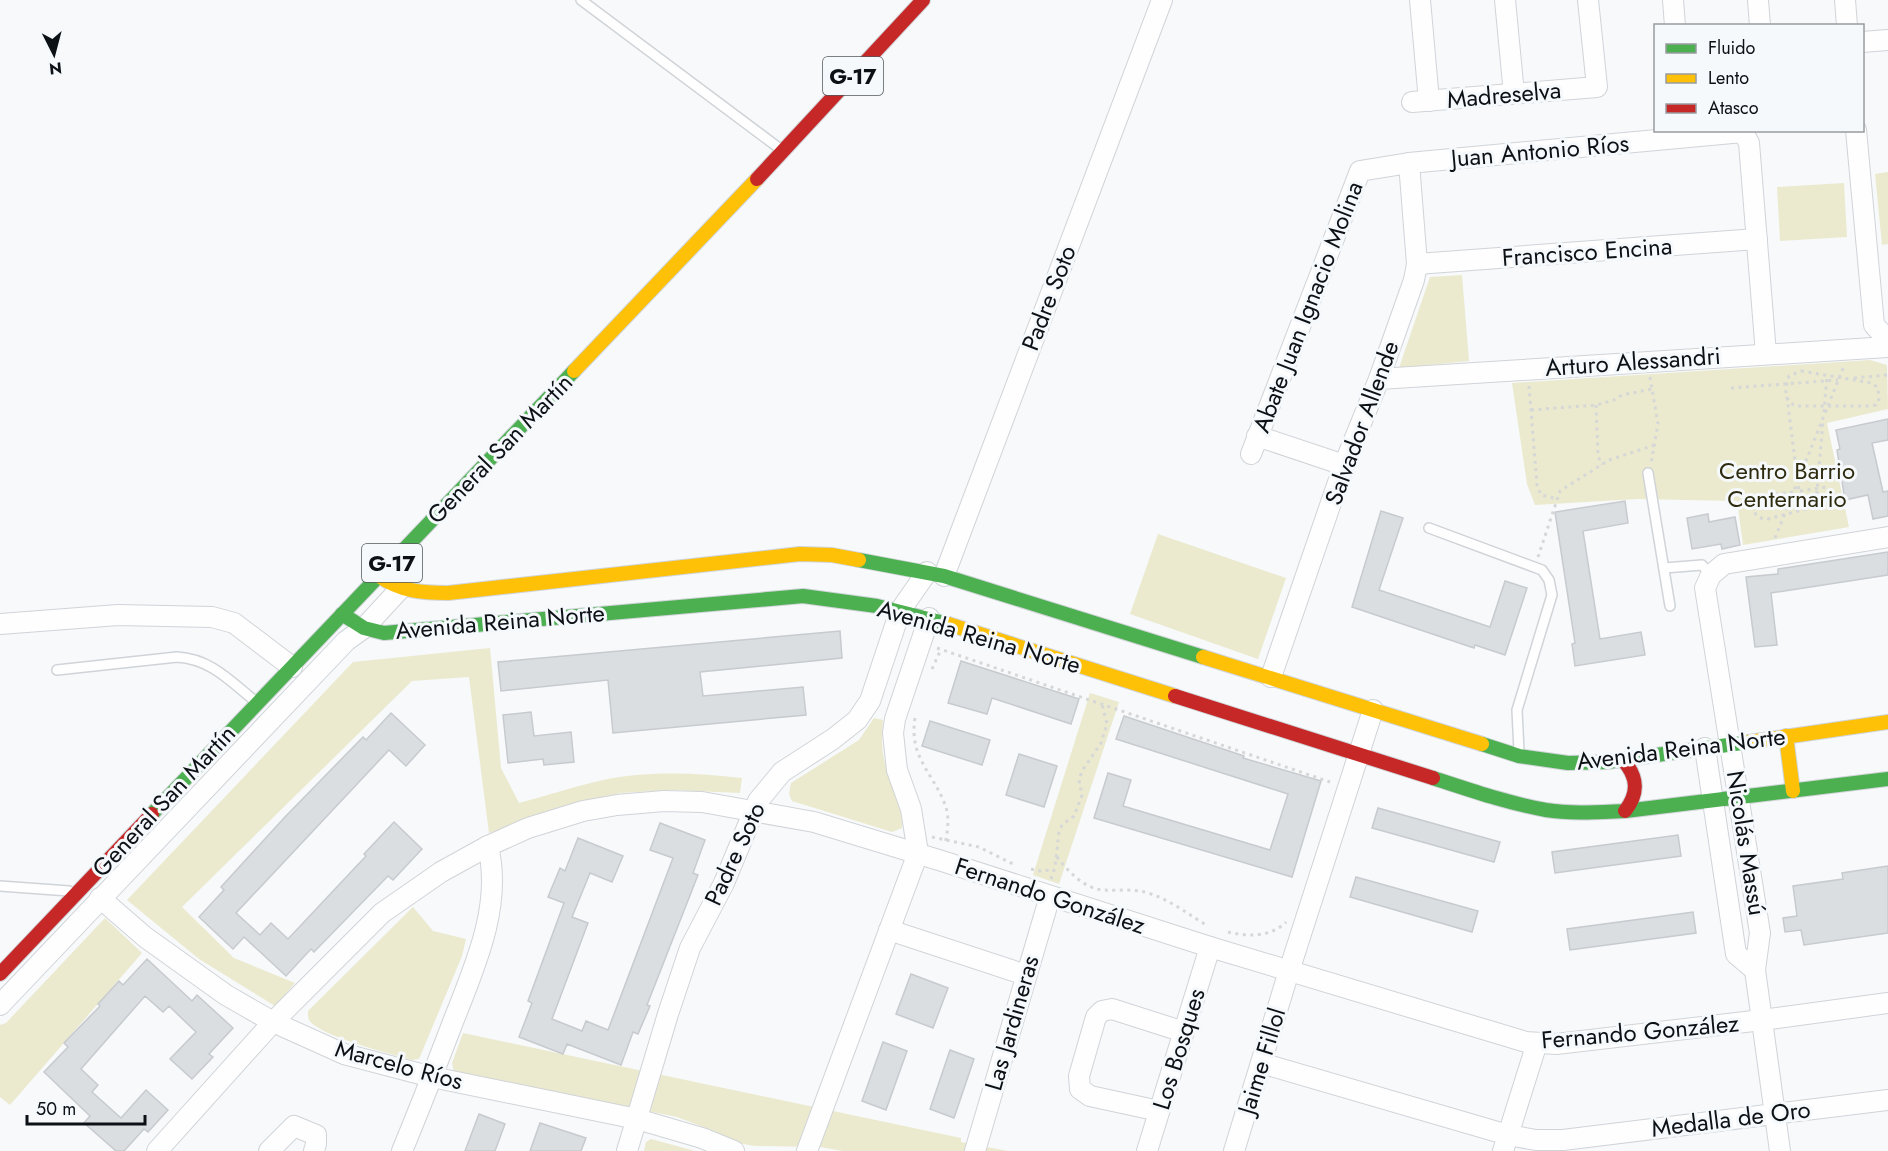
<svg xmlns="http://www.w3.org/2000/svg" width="1888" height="1151" viewBox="0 0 1888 1151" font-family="Jost,sans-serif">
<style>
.green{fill:#ebeace}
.building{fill:#dadee1;stroke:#c7cace;stroke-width:1.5}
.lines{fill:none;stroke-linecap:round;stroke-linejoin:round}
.lane-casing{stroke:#d0d4d8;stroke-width:12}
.street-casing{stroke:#d0d4d8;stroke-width:22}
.fast-casing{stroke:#d0d4d8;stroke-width:16}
.slow-casing{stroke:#d0d4d8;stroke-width:16}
.jam-casing{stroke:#d0d4d8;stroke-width:16}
.path{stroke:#d6d7d7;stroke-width:3;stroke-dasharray:3 4.5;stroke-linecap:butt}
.lane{stroke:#fefefe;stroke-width:9}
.street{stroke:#fefefe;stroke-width:20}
.fast{stroke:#4caf50;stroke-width:14}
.slow{stroke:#ffc107;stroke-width:14}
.jam{stroke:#c62828;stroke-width:14}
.labels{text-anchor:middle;stroke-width:6;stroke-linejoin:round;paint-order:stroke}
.shield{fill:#f6f9fc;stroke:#52575b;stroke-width:1.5}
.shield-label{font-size:22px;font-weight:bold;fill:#0c1116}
.street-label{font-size:24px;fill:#0c1116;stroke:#f6f9fc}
.park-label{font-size:24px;fill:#2d2a0e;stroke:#f6f9fc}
</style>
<rect width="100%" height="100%" fill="#f7f9fb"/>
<g class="green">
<polygon points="1888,172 1888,244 1882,245 1875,174"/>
<polygon points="1844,183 1847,237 1780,241 1777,187"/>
<polygon points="1462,275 1469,361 1399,368 1430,277"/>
<polygon points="1870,360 1887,365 1888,409 1827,423 1849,527 1743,545 1737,501 1637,499 1535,505 1527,484 1512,383"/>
<polygon points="1158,534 1286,578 1258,659 1130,614"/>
<path d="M490 648 501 768 519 803C546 796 572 787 599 781 645 770 696 773 742 778L740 793 672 790 620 793 554 811 489 833 469 677 412 681 182 907 234 958 295 983 275 1006 199 959 127 900 353 662Z"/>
<polygon points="1090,693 1119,702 1059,884 1033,875"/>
<path d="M874 718 883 720C882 735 881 748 885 763 890 785 903 806 902 828L892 832 792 801 789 794 791 783 859 740Z"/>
<path d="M413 907 433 931 466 939 462 956 419 1059 412 1060C392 1054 319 1036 309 1020 308 1018 308 1014 308 1011Z"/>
<polygon points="105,918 142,953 10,1105 0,1097 0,1025 6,1023"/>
<polygon points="463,1033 961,1138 961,1142 1008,1151 843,1151 820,1147 755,1146 738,1143 714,1131 677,1117 454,1072 452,1063"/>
<polygon points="651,1139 695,1151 644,1151 646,1142"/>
</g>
<g class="building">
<polygon points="1888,419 1888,440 1872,443 1883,492 1888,491 1888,516 1873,519 1868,495 1845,500 1837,450 1840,449 1836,430"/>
<polygon points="1625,501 1628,523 1583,531 1600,639 1641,632 1645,655 1575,666 1572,644 1575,643 1555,512"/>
<polygon points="1381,511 1403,518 1379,590 1490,627 1505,581 1527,588 1505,655 1475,645 1474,648 1352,607"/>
<polygon points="1708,514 1709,522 1735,517 1740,545 1722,549 1721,544 1692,549 1687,518"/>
<polygon points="1888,552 1888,575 1771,593 1777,645 1755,647 1746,577 1778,574 1778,569"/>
<polygon points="840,631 842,658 700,672 703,696 803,687 806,715 613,733 608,680 501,691 498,662"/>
<polygon points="961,661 1079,699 1071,724 992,698 987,714 948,703"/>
<polygon points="531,712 534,736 571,732 574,762 544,765 543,759 508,763 503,715"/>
<polygon points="391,713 425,745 406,766 389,750 236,913 260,935 271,923 288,939 366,856 364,854 394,822 422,849 393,880 388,876 314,952 311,949 286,976 244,937 233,949 199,917 224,890 221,887 284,818 363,737 366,740"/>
<polygon points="1124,716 1244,756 1243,758 1321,781 1292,877 1094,818 1108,773 1131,780 1123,806 1270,850 1288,794 1116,739"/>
<polygon points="930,721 990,740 982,765 922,746"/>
<polygon points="1019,754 1057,766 1044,807 1006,795"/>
<polygon points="1378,808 1500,842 1494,862 1372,828"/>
<polygon points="660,823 705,840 693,873 698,875 647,1005 650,1006 638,1034 633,1032 621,1065 567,1044 563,1054 519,1037 532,1003 528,1001 564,903 548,897 560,868 565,871 578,838 623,856 612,882 590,873 572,917 588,923 552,1019 582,1031 586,1021 608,1030 673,858 650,850"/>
<polygon points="1678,835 1681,856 1555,873 1552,852"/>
<polygon points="1888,866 1888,933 1804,945 1801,930 1785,932 1783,918 1797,916 1793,886 1843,879 1842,873"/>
<polygon points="1356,877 1478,911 1472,932 1350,897"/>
<polygon points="1693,912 1696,933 1570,950 1567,929"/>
<polygon points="147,959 192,1001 197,995 233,1028 209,1054 213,1057 192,1079 170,1059 196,1032 169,1006 163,1012 145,996 81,1069 98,1085 92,1092 121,1118 146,1090 168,1110 148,1132 144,1129 124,1151 116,1151 84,1123 90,1116 44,1072 68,1047 64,1043 100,1006 98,1004 119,981 123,985"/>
<polygon points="911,974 948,988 933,1028 896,1014"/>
<polygon points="883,1042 907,1051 886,1110 862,1101"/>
<polygon points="950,1050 974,1059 954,1118 930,1109"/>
<polygon points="479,1114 505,1124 495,1151 465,1151"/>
<polygon points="540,1123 586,1138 581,1151 530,1151"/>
</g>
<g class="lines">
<defs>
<g id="lane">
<polyline points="581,0 779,148"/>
<polyline points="1648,473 1670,606"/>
<polyline points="1429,528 1542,570 1549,580 1552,595 1517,710 1519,751"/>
<polyline points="1664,568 1702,565 1711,575"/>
<path d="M57 670 177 657C211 659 230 681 255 701"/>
<polyline points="0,886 69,891"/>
</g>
<g id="street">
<polyline points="1420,0 1429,101"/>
<polyline points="1505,0 1514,94"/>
<polyline points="1673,0 1675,26"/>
<polyline points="1758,0 1760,26"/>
<polyline points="1845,0 1847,26"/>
<polyline points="1862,42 1888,40"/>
<polyline points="1412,102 1597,87 1588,0"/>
<polyline points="1856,130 1874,325 1888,340"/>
<polyline points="1417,264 1757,239"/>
<polyline points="1379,379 1888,347"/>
<polyline points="1257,436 1344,465"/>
<polyline points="1251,454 1360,171 1409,163 1743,132 1749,143 1766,354"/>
<polyline points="944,576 1162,0"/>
<polyline points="0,624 118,615 212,617 234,623 292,667"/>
<polyline points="1271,677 1344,465 1379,379 1414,280 1417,264 1409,163"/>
<polyline points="1705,748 1736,954 1755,970"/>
<polyline points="100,898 145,937 226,995 273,1022 344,1054 432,1077 637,1119 702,1138 734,1151"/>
<polyline points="889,930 1026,975"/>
<polyline points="0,1005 346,641 364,628 400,589"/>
<polyline points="1261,1063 1508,1135 1536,1140 1563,1140 1888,1100"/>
<polyline points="1159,1111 1090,1096 1080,1089 1079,1076 1096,1017 1102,1011 1112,1009 1184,1032"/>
<polyline points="157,1151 273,1022 382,913 441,872 488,846 528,828 583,811 617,805 664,801 702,802 814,822 942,861 1210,947 1526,1042 1556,1044 1762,1020 1888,1003"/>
<polyline points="269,1151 294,1126 316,1135 316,1144 314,1151"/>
<path d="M402 1151C419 1110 435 1069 451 1027 473 970 503 908 488 846"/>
<polyline points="627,1151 668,1014 690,948 724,883 758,801 782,772 833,739 857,720 870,701 900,611 927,572"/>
<polyline points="807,1151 918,853 911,809 897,770 893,733 895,719 929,618"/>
<polyline points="975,1151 1050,896"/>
<polyline points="1147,1151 1210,947"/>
<polyline points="1234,1151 1289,971 1373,710"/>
<polyline points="1503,1151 1537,1043"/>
<polyline points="1780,1151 1755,970 1760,933 1705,588 1711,575 1724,564 1888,537"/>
</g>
<g id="fast">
<polyline points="859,560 944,576 1203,657"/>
<polyline points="342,614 364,628 384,633 803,596 877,606 948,624"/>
<polyline points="1482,744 1519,756 1568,763 1607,762 1749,742"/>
<path d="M1433 778C1470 790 1507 803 1546 810 1572 814 1599 812 1625 811L1888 779"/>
<polyline points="152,814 574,371"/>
</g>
<g id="slow">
<polyline points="574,371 757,179"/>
<path d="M379 576C400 591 422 593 448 593L800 554 832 555 859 560"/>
<polyline points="948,624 1175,696"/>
<polyline points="1203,657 1482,744"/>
<polyline points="1786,736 1793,791"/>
<polyline points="1749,742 1888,722"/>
</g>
<g id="jam">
<polyline points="757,179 923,0"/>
<polyline points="1175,696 1433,778"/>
<path d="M1623 760C1638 777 1639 793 1625 811"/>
<polyline points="0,974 152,814"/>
</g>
</defs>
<use href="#lane" class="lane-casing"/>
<use href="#street" class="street-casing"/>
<use href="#fast" class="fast-casing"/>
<use href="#slow" class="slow-casing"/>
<use href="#jam" class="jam-casing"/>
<g class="path">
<path d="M1801 371 1872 383 1878 388 1879 399 1876 405 1870 406H1795C1783 399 1785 388 1789 376Z"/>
<polyline points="1650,377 1658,424 1651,463"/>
<polyline points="1854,378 1888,375"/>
<polyline points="1529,386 1537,485 1541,495 1558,499"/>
<polyline points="1731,388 1838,380"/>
<polyline points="1787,397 1800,500 1804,507 1808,508 1816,504 1823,421"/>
<polyline points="1596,405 1598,455 1601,465"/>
<polyline points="1531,410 1596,405 1614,400 1622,395 1652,389"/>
<polyline points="1824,412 1827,375"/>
<polyline points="1800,491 1827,487"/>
<polyline points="1793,492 1761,496 1755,500 1753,507 1756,515 1763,519 1768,519 1806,509"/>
<polyline points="1775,538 1844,366"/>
<polyline points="1538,557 1560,491 1609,460 1655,445"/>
<polyline points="937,648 1330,782"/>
<polyline points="932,669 941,649"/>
<path d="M915 718C909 756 931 771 944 802 950 815 948 830 945 844"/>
<polyline points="932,837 979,847 1013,864"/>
<path d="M1057 857C1068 871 1085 890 1105 890 1120 891 1136 888 1151 894 1172 901 1189 915 1208 926"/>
<polyline points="1031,869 1038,871 1054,870"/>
<polyline points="1051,879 1055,867 1059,832 1062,825 1074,816 1082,795 1079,780 1082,771 1101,743 1107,724 1102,704"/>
<path d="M1228 932C1248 937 1271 937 1286 922"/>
</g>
<use href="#lane" class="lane"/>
<use href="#street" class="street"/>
<use href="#fast" class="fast"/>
<use href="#slow" class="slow"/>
<use href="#jam" class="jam"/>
</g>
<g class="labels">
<g class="shield">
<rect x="823" y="57" width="60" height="38" rx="4.5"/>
<rect x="362" y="544" width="60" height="38" rx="4.5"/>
</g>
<g class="shield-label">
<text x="853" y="84">G-17</text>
<text x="392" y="571">G-17</text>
</g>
<g class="street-label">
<text transform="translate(1504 95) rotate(-5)" y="8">Madreselva</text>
<text transform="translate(1540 151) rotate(-5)" y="8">Juan Antonio Ríos</text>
<text transform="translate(1587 252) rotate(-4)" y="8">Francisco Encina</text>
<text transform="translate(1049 298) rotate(-69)" y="8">Padre Soto</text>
<text transform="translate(1308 307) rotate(-69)" y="8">Abate Juan Ignacio Molina</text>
<text transform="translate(1633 362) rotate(-4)" y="8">Arturo Alessandri</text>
<text transform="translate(1362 423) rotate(-70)" y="8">Salvador Allende</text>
<text transform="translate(500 449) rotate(-46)" y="8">General San Martín</text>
<text transform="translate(500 622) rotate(-5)" y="8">Avenida Reina Norte</text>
<text transform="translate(979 637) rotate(16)" y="8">Avenida Reina Norte</text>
<text transform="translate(1681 749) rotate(-7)" y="8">Avenida Reina Norte</text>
<text transform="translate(164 801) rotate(-47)" y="8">General San Martín</text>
<text transform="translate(1746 843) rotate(81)" y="8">Nicolás Massú</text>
<text transform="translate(735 854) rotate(-65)" y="8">Padre Soto</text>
<text transform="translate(1050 896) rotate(18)" y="8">Fernando González</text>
<text transform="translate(1012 1023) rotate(-74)" y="8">Las Jardineras</text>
<text transform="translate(1640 1032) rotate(-5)" y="8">Fernando González</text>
<text transform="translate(1179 1049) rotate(-73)" y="8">Los Bosques</text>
<text transform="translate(1262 1061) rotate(-73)" y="8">Jaime Fillol</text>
<text transform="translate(399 1065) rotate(15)" y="8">Marcelo Ríos</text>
<text transform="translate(1731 1119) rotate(-7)" y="8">Medalla de Oro</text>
</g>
<g class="park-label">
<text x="1787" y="479">Centro Barrio<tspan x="1787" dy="28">Centernario</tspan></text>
</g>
</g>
<rect x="1654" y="24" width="210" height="108" fill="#f6f9fc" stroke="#989ca0" stroke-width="1.5"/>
<rect x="1666" y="44" width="30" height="9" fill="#4caf50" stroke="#989ca0" stroke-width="1.5"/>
<text x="1708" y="54" font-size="18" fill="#0c1116">Fluido</text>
<rect x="1666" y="74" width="30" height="9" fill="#ffc107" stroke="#989ca0" stroke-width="1.5"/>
<text x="1708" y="84" font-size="18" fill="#0c1116">Lento</text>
<rect x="1666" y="104" width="30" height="9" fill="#c62828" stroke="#989ca0" stroke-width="1.5"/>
<text x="1708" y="114" font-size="18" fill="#0c1116">Atasco</text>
<g transform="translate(54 54) rotate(174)" stroke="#f6f9fc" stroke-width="4.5" paint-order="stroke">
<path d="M0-4.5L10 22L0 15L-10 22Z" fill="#0c1116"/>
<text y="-9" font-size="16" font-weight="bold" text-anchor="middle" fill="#0c1116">N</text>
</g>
<path d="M27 1115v9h118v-9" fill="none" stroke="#0c1116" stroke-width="3"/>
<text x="36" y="1115" font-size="18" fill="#0c1116" stroke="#f6f9fc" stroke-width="4.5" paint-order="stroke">50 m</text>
</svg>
